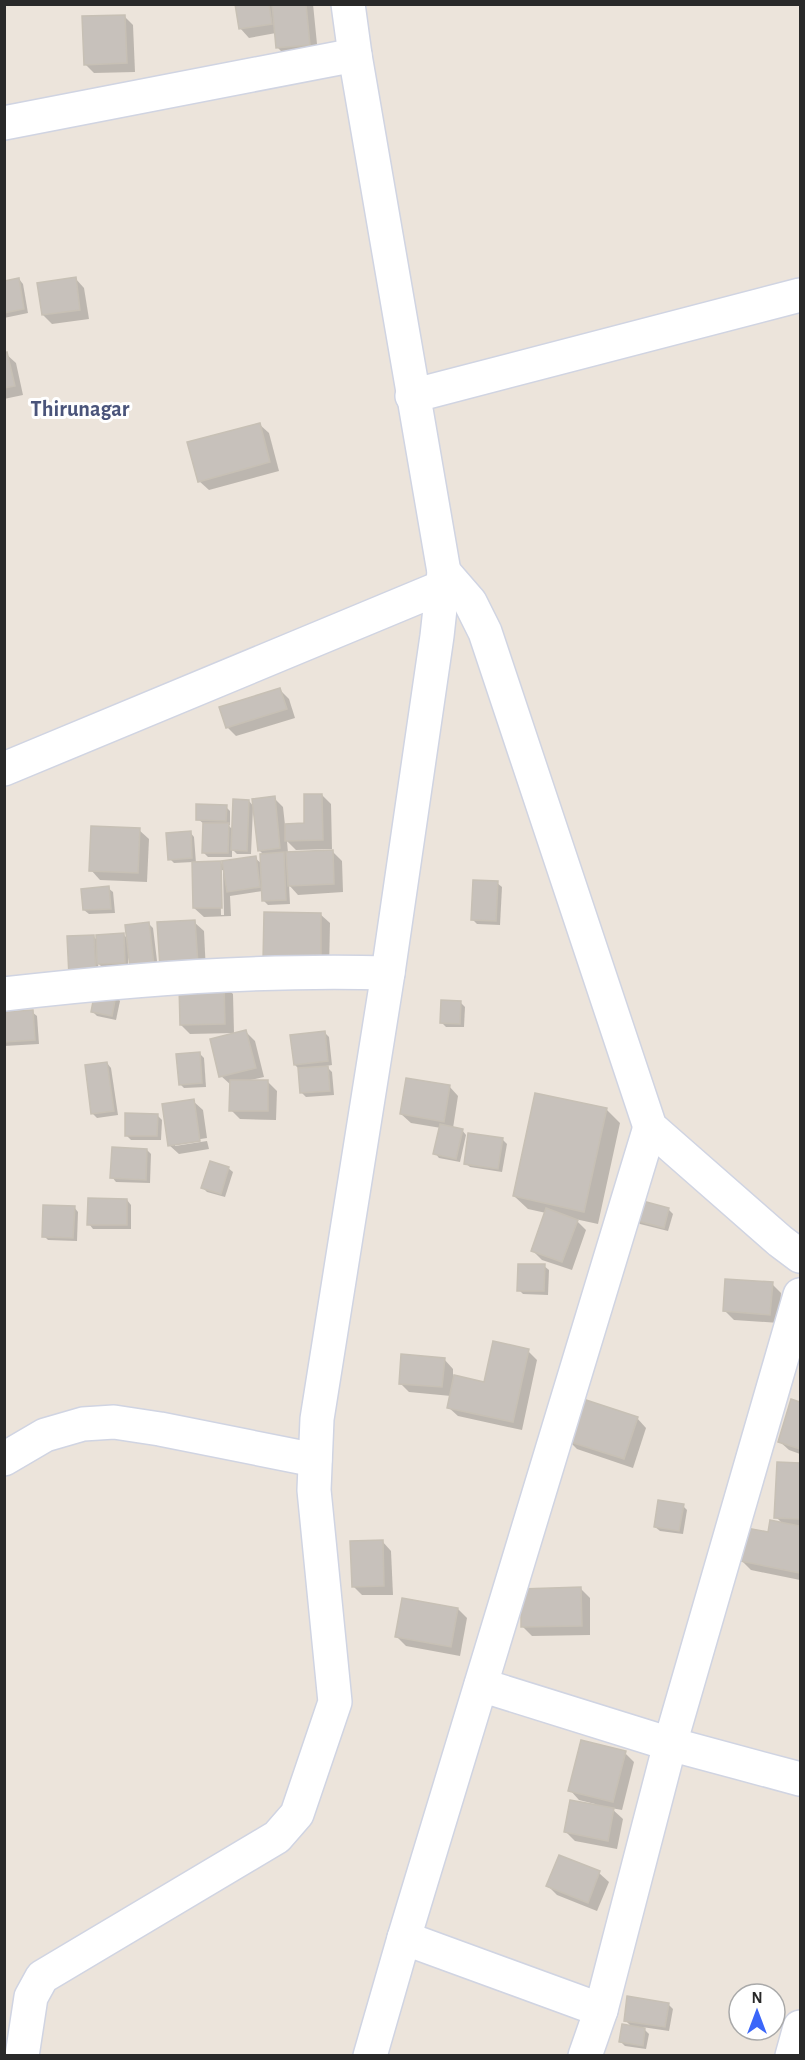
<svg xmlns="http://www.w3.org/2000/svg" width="805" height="2060" viewBox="0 0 805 2060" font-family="'Alegreya Sans',sans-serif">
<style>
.shadow{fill:#0003;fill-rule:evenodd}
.building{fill:#c7c1bb;stroke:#c7c0b5;stroke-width:1.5}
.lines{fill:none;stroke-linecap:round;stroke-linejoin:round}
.minor-casing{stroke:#d0d4e2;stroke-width:36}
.minor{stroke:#fff;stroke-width:33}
.labels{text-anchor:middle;stroke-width:6;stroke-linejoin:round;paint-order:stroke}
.district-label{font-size:22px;font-weight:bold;fill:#4a547a;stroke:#fff}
</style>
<rect width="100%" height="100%" fill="#ece4db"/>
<g class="shadow">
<polygon points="236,4 313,4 318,54 287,57 278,48 276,33 249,38 240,28"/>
<polygon points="124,16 133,25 135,72 94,73 85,64"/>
<polygon points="75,278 84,288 89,319 52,324 43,315"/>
<polygon points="19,279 23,284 28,313 4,318 4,282"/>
<polygon points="4,349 6,354 16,363 23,395 4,399"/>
<polygon points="259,424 269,433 279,471 209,490 199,481"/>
<polygon points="280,690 289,699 295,718 236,736 227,727"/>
<path d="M322 795 331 804 332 849 296 850 287 841 288 853 333 852 342 861 343 892 298 895 289 885 290 904 268 905 264 901 263 891 230 896 231 916 204 917 194 908 193 862 174 863 170 859 190 832 194 837 196 863H221L225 867 255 858 262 864 264 855 259 850 274 798 283 807 285 825H306ZM220 870H223L224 915H221Z"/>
<polygon points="249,801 255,808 253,808 251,854 237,854 232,849 232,857 208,857 203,852 204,824 198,819 226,807 230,811 230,825 228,825 234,831"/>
<polygon points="139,830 149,839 147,882 100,880 91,870"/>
<polygon points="497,883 502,887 500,925 477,924 473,920"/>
<polygon points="108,888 113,892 115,913 89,914 84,910"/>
<polygon points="266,913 320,914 330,923 329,970"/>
<polygon points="194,922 204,931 206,973 171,975"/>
<polygon points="148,923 153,928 158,969 128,955 128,967 103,968 98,963 99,979 75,980 93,936 98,941 124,935 129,940"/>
<polygon points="223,985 233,994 234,1033 190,1034 181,1025"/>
<polygon points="116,996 120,1001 116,1020 97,1016 93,1012"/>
<polygon points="460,1002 465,1007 464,1027 446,1027 442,1023"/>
<polygon points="32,1012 37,1016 39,1044 4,1046 4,1014"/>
<polygon points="246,1032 255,1041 264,1077 250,1080 268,1082 277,1091 276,1120 240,1119 231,1110 231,1085 221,1076"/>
<polygon points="325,1033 329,1037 332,1065 326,1066 332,1072 334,1095 306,1097 301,1092 300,1070 295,1065"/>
<polygon points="200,1054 204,1058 206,1087 184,1088 180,1084"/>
<polygon points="107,1063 111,1068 118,1115 97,1118 93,1114"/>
<polygon points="449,1086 458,1096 453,1128 462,1130 466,1135 460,1162 439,1158 435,1153 441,1128 411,1123 401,1114"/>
<polygon points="193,1101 203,1110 207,1138 175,1143 175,1146 207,1141 209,1149 179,1154 169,1145"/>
<polygon points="606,1109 620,1123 598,1224 575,1219 586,1230 572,1270 542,1260 533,1251 546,1213 528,1209 514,1196"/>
<polygon points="157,1115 162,1120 161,1140 131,1140 126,1135"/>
<polygon points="502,1139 507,1144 502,1172 470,1167 465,1163"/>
<polygon points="147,1150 151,1154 150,1183 116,1182 112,1177"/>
<polygon points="228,1168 233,1172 225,1197 207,1192 203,1188"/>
<polygon points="127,1200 131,1205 131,1229 93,1229 89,1224"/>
<polygon points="74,1207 78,1212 77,1241 48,1240 44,1236"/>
<polygon points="668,1209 673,1214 668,1231 640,1224 636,1220"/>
<polygon points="544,1266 549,1270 548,1295 523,1294 519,1290"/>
<polygon points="772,1284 781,1293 779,1323 734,1320 724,1310"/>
<polygon points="528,1351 537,1360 522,1430 458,1416 448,1407 451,1396 409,1392 400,1383 444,1359 453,1369 453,1377 485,1384"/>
<polygon points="792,1401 800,1403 800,1454 789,1450 779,1441"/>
<polygon points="637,1418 646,1428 633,1468 577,1449 568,1440"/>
<polygon points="779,1464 800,1465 800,1580 751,1570 742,1561 769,1534 783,1524 776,1517"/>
<polygon points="683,1506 687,1510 683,1534 660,1531 655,1527"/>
<polygon points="382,1541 391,1551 393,1595 362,1595 353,1586"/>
<polygon points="581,1589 590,1598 590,1635 532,1636 523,1627"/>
<polygon points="458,1609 467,1618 460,1656 406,1646 397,1637"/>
<polygon points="625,1753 634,1762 622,1810 611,1808 623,1819 617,1849 575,1841 566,1832 595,1804 579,1800 570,1790"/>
<polygon points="559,1857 599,1873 609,1882 597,1911 557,1895 548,1886"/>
<polygon points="668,2004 673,2009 669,2031 642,2027 649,2034 646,2049 625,2046 620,2041 632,2027 625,2020"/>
</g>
<g class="building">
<polygon points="235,4 269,4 272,24 239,29"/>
<polygon points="272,4 306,4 310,45 276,48"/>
<polygon points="125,15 127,63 84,65 82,16"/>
<polygon points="76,277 80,310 42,315 37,283"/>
<polygon points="19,278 24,309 4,313 4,281"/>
<polygon points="7,352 15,386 4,388 4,353"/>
<polygon points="260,423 270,462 198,482 187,442"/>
<polygon points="280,688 287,709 226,728 219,707"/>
<polygon points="304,794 322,794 323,840 285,841 285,824 304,823"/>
<polygon points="275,796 280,848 258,851 252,799"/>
<polygon points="233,799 249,800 247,851 231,850"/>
<polygon points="196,804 227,805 226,821 196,820"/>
<polygon points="203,823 229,823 228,853 202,853"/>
<polygon points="91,826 140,828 138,873 89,871"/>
<polygon points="191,831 192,858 168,860 166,833"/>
<polygon points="333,850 334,884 288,886 286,852"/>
<polygon points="284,852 286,900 262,901 260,854"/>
<polygon points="256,856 260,887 227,892 222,861"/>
<polygon points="221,861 222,908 193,908 192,862"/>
<polygon points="473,880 498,881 496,921 471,920"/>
<polygon points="109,886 111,909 83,910 81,889"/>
<polygon points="264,912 321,913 321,962 263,961"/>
<polygon points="195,920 198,964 160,967 157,922"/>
<polygon points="149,922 154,965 130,968 125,925"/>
<polygon points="124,933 125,963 97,964 96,935"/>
<polygon points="94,935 96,975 69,976 67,936"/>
<polygon points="224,984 225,1024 180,1025 179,985"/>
<polygon points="95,991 116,995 112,1016 91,1012"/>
<polygon points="441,1000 461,1001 460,1024 440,1023"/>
<polygon points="33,1010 35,1040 4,1042 4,1012"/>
<polygon points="246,1030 256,1068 219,1077 210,1039"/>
<polygon points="325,1031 328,1061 294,1065 290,1035"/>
<polygon points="200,1052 202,1083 179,1085 176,1054"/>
<polygon points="107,1062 114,1111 91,1114 85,1065"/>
<polygon points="328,1066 330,1091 300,1093 298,1068"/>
<polygon points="406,1078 450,1085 444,1122 400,1114"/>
<polygon points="230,1080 268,1080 268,1111 229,1111"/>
<polygon points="535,1093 607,1108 584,1212 513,1196"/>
<polygon points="194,1099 200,1141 168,1146 162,1104"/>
<polygon points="125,1113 158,1114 157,1136 125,1136"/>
<polygon points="440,1124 463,1129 456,1159 433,1154"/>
<polygon points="468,1133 503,1138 498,1169 464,1164"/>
<polygon points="112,1147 147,1149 146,1180 110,1178"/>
<polygon points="210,1161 229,1167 221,1194 201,1188"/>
<polygon points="88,1198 127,1199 127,1225 87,1225"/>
<polygon points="639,1200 669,1208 664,1228 634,1220"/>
<polygon points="43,1205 75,1206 73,1238 42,1237"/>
<polygon points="546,1208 578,1220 562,1262 531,1251"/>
<polygon points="518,1264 545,1264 544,1291 517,1291"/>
<polygon points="725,1279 773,1282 770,1315 723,1311"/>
<polygon points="493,1341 529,1349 513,1422 447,1408 454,1375 484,1382"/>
<polygon points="401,1354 445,1358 442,1387 399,1384"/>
<polygon points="580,1398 638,1417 624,1459 567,1441"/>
<polygon points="791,1399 800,1402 800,1449 778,1442"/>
<polygon points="777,1462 800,1463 800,1519 774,1518"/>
<polygon points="658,1500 684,1504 679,1531 654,1527"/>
<polygon points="770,1520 800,1526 800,1573 740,1561 747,1528 768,1532"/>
<polygon points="383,1540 384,1586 352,1587 350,1541"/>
<polygon points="581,1587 582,1626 521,1627 521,1589"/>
<polygon points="402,1598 458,1608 451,1647 395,1637"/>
<polygon points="581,1740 626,1751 613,1802 568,1791"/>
<polygon points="570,1800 614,1808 608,1841 564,1832"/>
<polygon points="559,1855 600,1871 588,1903 546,1886"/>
<polygon points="627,1996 669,2003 665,2027 624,2021"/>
<polygon points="622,2024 645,2028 643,2046 619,2042"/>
</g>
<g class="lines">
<defs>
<g id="minor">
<polyline points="4,123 355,55"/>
<polyline points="412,396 800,295"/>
<polyline points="444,572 470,602 485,632 650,1127 780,1241 800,1256"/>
<polyline points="4,769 442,587"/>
<path d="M4 994C132 979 260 969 388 973"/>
<polyline points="4,1459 45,1435 83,1424 114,1422 160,1429 315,1460"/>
<polyline points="481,1685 670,1744 800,1779"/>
<polyline points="404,1938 601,2010"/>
<polyline points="22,2056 31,1997 42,1977 277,1837 297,1814 335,1702 314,1490 317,1419 388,973 437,636 444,572 355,55 348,4"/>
<polyline points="370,2056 404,1938 650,1127"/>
<polyline points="585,2056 601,2010 670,1744 800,1295"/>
<polyline points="792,2056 800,2027"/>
</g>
</defs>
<use href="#minor" class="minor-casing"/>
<use href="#minor" class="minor"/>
</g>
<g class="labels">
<g class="district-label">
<text x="80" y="416">Thirunagar</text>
</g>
</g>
<rect width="805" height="2060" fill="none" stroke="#292929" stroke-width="12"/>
<g transform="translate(757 2012)"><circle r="28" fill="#ffffff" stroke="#a9a9a9" stroke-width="1.5"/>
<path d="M0-4.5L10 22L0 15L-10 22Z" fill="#3b66f9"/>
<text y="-9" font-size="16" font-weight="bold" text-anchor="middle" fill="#292929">N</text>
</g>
</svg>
